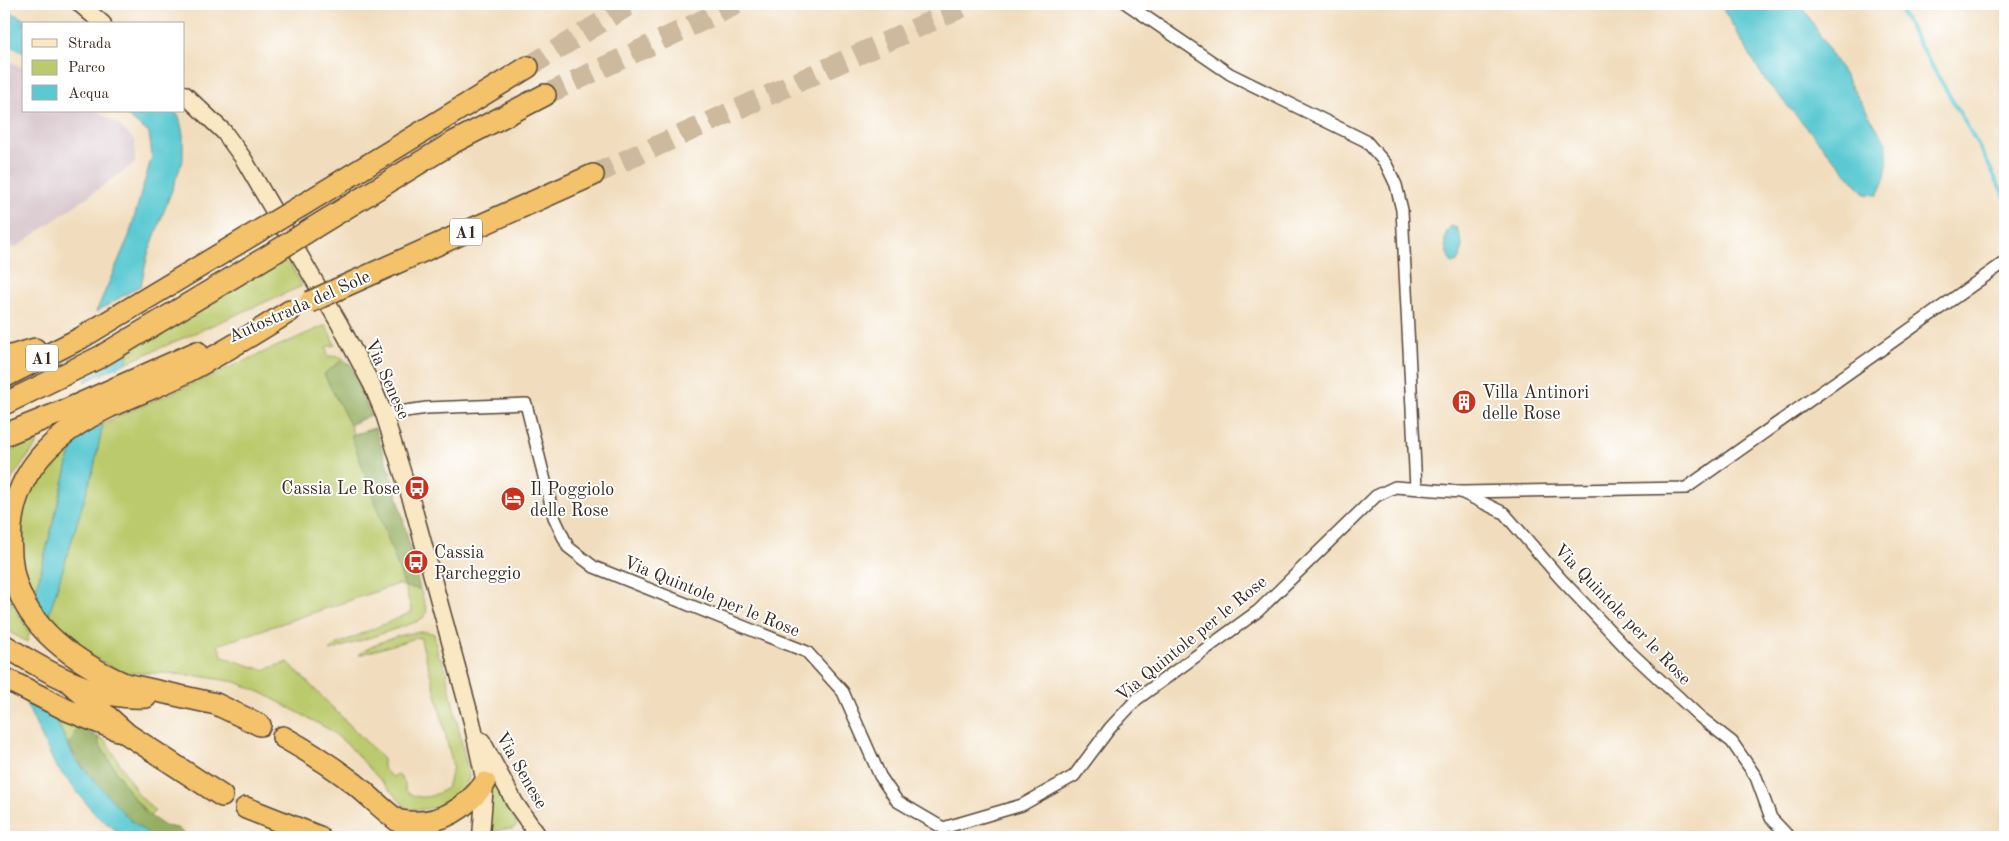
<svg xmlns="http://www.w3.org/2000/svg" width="2009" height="841" viewBox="0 0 2009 841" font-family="'Old Standard TT',serif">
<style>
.industrial{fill:#d2bec5}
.green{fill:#bbca6d;stroke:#7b7a46}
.forest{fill:#94ae60;stroke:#686c3f}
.water{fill:#5cc9d2;stroke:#4c7a78}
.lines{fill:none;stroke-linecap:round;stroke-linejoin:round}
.stream{stroke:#5cc9d2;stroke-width:4}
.highway-tunnel{stroke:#cdb99d;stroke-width:21;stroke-dasharray:21 11;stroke-linecap:butt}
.street-casing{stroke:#564536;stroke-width:14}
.secondary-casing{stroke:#564536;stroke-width:19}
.highway-casing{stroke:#564536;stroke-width:24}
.street{stroke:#fff;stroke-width:11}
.secondary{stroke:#fae7c3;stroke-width:16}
.highway{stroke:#f3c26a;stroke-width:21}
.highway-bridge-casing{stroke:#564536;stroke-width:24;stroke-linecap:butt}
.highway-bridge{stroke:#f3c26a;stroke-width:21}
.labels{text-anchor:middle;stroke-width:4;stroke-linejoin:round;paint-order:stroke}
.shield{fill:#fff;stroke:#766a62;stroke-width:1}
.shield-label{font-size:16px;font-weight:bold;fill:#3b2a1e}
.street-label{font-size:18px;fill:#3b2a1e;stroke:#fff}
.poi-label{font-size:18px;fill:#3b2a1e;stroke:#fff;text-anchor:start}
</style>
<rect width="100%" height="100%" fill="#fff"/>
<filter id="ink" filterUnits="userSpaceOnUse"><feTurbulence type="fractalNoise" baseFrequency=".02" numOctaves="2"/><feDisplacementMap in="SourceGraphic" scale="10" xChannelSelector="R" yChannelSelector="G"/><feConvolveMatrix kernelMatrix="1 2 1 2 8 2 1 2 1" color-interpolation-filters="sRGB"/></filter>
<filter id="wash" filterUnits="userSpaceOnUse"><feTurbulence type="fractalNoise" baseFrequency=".0096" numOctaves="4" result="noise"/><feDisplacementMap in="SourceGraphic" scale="20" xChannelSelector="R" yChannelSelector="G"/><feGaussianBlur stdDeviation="1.12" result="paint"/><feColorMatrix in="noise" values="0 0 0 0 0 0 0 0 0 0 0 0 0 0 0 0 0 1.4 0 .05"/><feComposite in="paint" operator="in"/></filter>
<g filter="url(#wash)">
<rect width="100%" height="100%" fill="#f1ddbd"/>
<polygon class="industrial" points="4,58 24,69 24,111 96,111 118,124 135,141 135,163 15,248 4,243"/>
<g class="green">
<polygon points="285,254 302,286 126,363 129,351"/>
<path d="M326 325 335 345 326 347 328 356 341 357 351 365 341 361 324 374 350 425 405 587 420 589 427 611 423 618 416 622 330 651 336 645 412 612 405 587 398 584 218 645 223 657 263 670 288 662 383 759V768L392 777 398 774 405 783V790C419 802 433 797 447 788L453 767 435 690 420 637 359 655C371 643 419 626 434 634L438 656 443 659 469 775C467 805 431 811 407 809L349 746 330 730 264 694 236 682 198 676 165 673H123L73 646 47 621 94 467 103 423Z"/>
<polygon points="74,440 33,602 20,572 18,522 30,483 64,444 67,447"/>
<polygon points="36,441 37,444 12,478 4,499 4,453"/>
<polygon points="4,582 12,604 30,631 27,642 4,629"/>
<polygon points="53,714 78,727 69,746"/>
<polygon points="98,737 106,741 138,794 155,811 150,816 129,792 99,744"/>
<polygon points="492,774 517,825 513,829 504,829 488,834"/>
</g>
<g class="forest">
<polygon points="341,361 351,365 371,415 350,425 324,374"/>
<polygon points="375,428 396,490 420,589 405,587 351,435"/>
<path d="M78 727 98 737 99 744 129 792 147 814 165 826 177 828 189 837C178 837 163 840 153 837 133 831 79 766 69 746Z"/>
</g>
<g class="water">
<path d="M1720 4H1801L1886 143C1889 162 1887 178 1877 195L1865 194 1765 80Z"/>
<polygon points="4,8 32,24 24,24 24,53 4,43"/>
<polygon points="121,111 173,111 179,116 183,134 183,160 148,254 141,285 96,312 129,236 142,190 152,156 149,133"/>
<path d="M1451 226 1457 228 1462 243 1460 259 1456 263 1451 262C1445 251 1441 236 1451 226Z"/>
<polygon points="129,351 126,363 84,382 87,378"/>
<polygon points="103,423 94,467 47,621 33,602 74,440"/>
<polygon points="23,697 53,714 75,759 129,819 153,837 125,837 96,815 55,765"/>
</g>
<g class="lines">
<path class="stream" d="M1897 4C1932 70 1974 131 2005 198"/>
</g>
</g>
<g filter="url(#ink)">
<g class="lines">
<g class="highway-tunnel">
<polyline points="528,67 631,4"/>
<polyline points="545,95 737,4"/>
<polyline points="593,175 969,4"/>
</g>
<defs>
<g id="street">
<polyline points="1127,4 1230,74 1366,141 1386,164 1396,185 1402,210 1416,488"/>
<polyline points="384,414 427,408 526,404 554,517 568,547 594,567 807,652 843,692 880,776 897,801 943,828 1022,805 1074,776 1110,728 1137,699 1258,611 1376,496 1395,487 1461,492 1504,513 1560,578 1628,650 1700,717 1732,742 1756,777 1771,818 1789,837"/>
<polyline points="1463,492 1686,488 2005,262"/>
</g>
<g id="secondary">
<polyline points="80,4 103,24"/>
<polyline points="184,94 224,132 243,158 339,323 372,385 384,414 413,506 472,722 485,783 481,837"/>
<polyline points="482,741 515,803 539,837"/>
</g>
<g id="highway">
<polyline points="301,206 528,67"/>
<polyline points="313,228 452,143 545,95"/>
<polyline points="338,289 593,175"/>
<polyline points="4,358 35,349"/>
<polyline points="4,377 81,338 262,229"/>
<polyline points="4,404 100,357 275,252"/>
<polyline points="4,435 66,410 197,352"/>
<path d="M4 645C46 672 95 700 146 697"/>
<polyline points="4,678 67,710 118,730"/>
<polyline points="68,681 127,734 222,796"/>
<path d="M260 725 216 704 125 684C75 662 24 628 13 571 0 494 35 444 103 410 126 398 152 389 175 378 215 358 252 335 290 311"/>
<path d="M283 737C308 751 332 766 355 784 379 804 399 828 430 837"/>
<polyline points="246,808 319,837"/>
<path d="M401 821C437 827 464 811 485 783"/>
</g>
</defs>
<use href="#street" class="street-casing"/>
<use href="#secondary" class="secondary-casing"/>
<use href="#highway" class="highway-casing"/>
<use href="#street" class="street"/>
<use href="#secondary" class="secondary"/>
<use href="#highway" class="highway"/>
<defs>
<g id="highway-bridge">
<polyline points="262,229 301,206"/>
<polyline points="275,252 313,228"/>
<polyline points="310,302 338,289"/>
</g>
</defs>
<use href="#highway-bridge" class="highway-bridge-casing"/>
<use href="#highway-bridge" class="highway-bridge"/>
</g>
</g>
<defs>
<symbol id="building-disc" viewBox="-11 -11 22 22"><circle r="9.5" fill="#c8321e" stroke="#fff"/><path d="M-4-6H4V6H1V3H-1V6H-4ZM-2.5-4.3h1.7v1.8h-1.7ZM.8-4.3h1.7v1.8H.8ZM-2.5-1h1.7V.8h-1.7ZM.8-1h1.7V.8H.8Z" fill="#fff"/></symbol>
<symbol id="bus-disc" viewBox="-11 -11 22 22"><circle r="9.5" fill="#c8321e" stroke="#fff"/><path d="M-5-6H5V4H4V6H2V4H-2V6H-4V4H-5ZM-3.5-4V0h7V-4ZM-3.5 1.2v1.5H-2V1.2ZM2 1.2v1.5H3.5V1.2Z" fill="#fff"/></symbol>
<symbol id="hotel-disc" viewBox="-11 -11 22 22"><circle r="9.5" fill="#c8321e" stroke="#fff"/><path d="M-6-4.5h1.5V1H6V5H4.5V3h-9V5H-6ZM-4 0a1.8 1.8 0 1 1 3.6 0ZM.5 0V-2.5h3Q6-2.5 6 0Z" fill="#fff"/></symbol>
</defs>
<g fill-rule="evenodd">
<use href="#building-disc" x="1450" y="388" width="28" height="28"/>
<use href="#bus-disc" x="403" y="474" width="28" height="28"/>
<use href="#hotel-disc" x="499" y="485" width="28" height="28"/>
<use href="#bus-disc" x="402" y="548" width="28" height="28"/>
</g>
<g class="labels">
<g class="shield">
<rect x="450" y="218.5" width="32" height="27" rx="4"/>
<rect x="26" y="344.5" width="32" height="27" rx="4"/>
</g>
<g class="shield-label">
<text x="466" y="238">A1</text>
<text x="42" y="364">A1</text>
</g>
<g class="street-label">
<text transform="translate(299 306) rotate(-24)" y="6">Autostrada del Sole</text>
<text transform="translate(388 379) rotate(66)" y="6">Via Senese</text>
<text transform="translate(712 596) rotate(22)" y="6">Via Quintole per le Rose</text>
<text transform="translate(1623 614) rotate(46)" y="6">Via Quintole per le Rose</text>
<text transform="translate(1191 638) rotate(-39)" y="6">Via Quintole per le Rose</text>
<text transform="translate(522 770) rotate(60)" y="6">Via Senese</text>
</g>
<g class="poi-label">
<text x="1482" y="398">Villa Antinori<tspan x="1482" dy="21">delle Rose</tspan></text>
<text x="400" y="494" text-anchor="end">Cassia Le Rose</text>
<text x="530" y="495">Il Poggiolo<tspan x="530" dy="21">delle Rose</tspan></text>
<text x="434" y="558">Cassia<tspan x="434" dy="21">Parcheggio</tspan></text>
</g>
</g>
<rect width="2009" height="841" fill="none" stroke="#fff" stroke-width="20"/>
<rect x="22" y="22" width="162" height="90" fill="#ffffff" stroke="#b1aaa5"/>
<rect x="32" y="39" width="25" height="8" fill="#fae7c3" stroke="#b1aaa5"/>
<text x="68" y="48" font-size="15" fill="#3b2a1e">Strada</text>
<rect x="32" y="60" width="25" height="15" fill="#bbca6d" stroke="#b1aaa5"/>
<text x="68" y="72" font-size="15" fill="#3b2a1e">Parco</text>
<rect x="32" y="85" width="25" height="15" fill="#5cc9d2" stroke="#b1aaa5"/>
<text x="68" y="98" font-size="15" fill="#3b2a1e">Acqua</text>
</svg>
